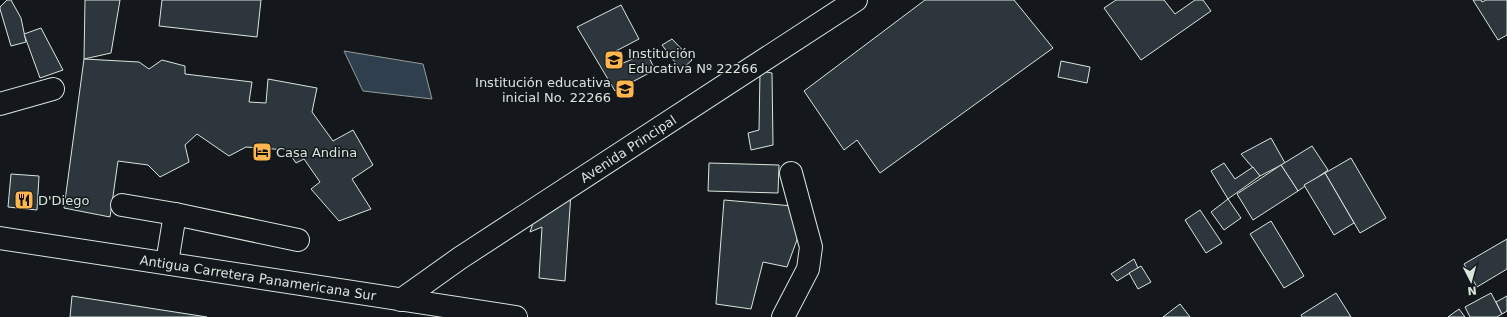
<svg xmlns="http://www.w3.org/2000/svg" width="1507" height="317" viewBox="0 0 1507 317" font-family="'DejaVu Sans',sans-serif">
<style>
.water{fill:#2f3f4d;stroke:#939e99}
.building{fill:#2c363c;stroke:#d8e6dc}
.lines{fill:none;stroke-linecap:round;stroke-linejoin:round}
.minor-casing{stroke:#d8e6dc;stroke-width:24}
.major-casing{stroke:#d8e6dc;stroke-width:24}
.highway-casing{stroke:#d8e6dc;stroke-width:24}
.minor{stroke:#14181c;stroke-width:22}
.major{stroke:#14181c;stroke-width:22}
.highway{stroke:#14181c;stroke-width:22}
.labels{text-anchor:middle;stroke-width:3;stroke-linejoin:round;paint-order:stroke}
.poi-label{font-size:13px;fill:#d8e6dc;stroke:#14181c;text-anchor:start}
.street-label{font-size:13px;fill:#d8e6dc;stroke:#14181c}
</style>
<rect width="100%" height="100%" fill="#14181c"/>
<polygon class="water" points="344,51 423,64 432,99 363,91"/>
<g class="building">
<polygon points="7,0 11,0 21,18 26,42 11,46 0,9 0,7"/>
<polygon points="85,0 120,0 111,53 84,59"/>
<polygon points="162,0 261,0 257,37 159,26"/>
<polygon points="925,0 1014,0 1053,48 880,173 857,140 844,150 804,91"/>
<polygon points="1116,0 1164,0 1175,14 1195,0 1203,0 1211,11 1141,60 1104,8"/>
<polygon points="1473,0 1481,0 1482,2 1486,0 1507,0 1507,35 1498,40"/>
<polygon points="621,5 639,39 616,51 623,63 647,53 655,70 615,91 577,27"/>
<polygon points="41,28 63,70 40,78 24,34"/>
<polygon points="672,39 692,60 681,70 662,45"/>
<polygon points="84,59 139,62 149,69 162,60 185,66 185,74 252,82 249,102 266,103 268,79 317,88 312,112 333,141 353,130 373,165 352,179 371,209 339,221 311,189 320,182 304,159 296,163 287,150 246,147 229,156 197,134 185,145 189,162 160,177 148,165 118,161 110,217 64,208"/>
<polygon points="1061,61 1090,67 1087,83 1058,77"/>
<polygon points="760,71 772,73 773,145 751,150 748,133 759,130"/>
<polygon points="1271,138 1285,163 1260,176 1241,154"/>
<polygon points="1312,146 1328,170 1298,191 1281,165"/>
<polygon points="1351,158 1386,218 1360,233 1325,173"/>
<polygon points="709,163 779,165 778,193 708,191"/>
<polygon points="1224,163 1235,179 1253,167 1260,176 1228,199 1211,171"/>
<polygon points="1281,165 1298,191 1253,220 1237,194"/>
<polygon points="1325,173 1354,223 1334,235 1304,185"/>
<polygon points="11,174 39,176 37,210 8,207"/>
<polygon points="571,193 565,281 539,278 542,227 530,232 535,217"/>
<polygon points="1228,199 1241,218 1224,230 1211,212"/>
<polygon points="724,200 793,206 798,237 787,267 763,262 751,309 716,304"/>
<polygon points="1200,210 1222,243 1206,253 1185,220"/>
<polygon points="1271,221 1304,276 1284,288 1250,234"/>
<polygon points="1507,239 1507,269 1477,287 1464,264"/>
<polygon points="1134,259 1138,268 1117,281 1111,274"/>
<polygon points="1141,266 1151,282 1138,289 1129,273"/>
<polygon points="1336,293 1351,317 1302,317 1301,315"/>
<polygon points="1491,293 1502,314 1497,317 1470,317 1465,307"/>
<polygon points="72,296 207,317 70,317"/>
<polygon points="1507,296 1507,311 1502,314 1496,302"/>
<polygon points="1180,304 1190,317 1163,317"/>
<polygon points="1459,309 1465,317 1448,317"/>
</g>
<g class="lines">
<defs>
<g id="minor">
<polyline points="0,104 53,89"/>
<polyline points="122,205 175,214 298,240"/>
<polyline points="167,263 175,214"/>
<polyline points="783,317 808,269 811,247 791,173"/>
</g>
<g id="major">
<path id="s1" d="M401 300 460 258 856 0"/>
</g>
<g id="highway">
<path id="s2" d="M0 238 516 317"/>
</g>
</defs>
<use href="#minor" class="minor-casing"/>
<use href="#major" class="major-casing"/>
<use href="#highway" class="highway-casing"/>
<use href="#minor" class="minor"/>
<use href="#major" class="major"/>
<use href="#highway" class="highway"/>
</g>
<defs>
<symbol id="school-square" viewBox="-11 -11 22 22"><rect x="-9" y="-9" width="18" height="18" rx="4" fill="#ffb74d" stroke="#14181c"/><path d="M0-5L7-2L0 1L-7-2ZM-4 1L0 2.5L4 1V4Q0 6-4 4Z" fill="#111"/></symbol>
<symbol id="hotel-square" viewBox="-11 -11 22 22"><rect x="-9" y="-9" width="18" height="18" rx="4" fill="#ffb74d" stroke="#14181c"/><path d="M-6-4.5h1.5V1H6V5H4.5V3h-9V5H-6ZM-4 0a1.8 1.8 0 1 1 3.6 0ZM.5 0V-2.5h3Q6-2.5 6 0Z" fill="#111"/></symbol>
<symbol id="restaurant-square" viewBox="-11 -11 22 22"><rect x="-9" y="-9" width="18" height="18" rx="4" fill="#ffb74d" stroke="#14181c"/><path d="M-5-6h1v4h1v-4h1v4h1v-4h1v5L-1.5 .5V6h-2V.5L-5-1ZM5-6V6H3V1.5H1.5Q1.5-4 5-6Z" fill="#111"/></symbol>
</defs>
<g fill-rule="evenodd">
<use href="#school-square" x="603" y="49" width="22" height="22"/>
<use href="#school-square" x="614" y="78" width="22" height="22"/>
<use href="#hotel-square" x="251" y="141" width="22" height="22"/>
<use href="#restaurant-square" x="13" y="189" width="22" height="22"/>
</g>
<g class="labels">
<g class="poi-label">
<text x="628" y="58">Institución<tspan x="628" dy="15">Educativa Nº 22266</tspan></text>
<text x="611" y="87" text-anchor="end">Institución educativa<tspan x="611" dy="15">inicial No. 22266</tspan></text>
<text x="276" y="157">Casa Andina</text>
<text x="38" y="205">D'Diego</text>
</g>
<g class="street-label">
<text dy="5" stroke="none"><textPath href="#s1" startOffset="273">Avenida Principal</textPath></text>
<text dy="5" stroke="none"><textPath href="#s2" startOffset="261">Antigua Carretera Panamericana Sur</textPath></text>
</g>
</g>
<g transform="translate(1471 281) rotate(174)" stroke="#14181c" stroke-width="3" paint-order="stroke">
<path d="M0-3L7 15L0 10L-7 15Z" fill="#d8e6dc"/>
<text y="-6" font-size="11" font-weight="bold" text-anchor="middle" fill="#d8e6dc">N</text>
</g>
</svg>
